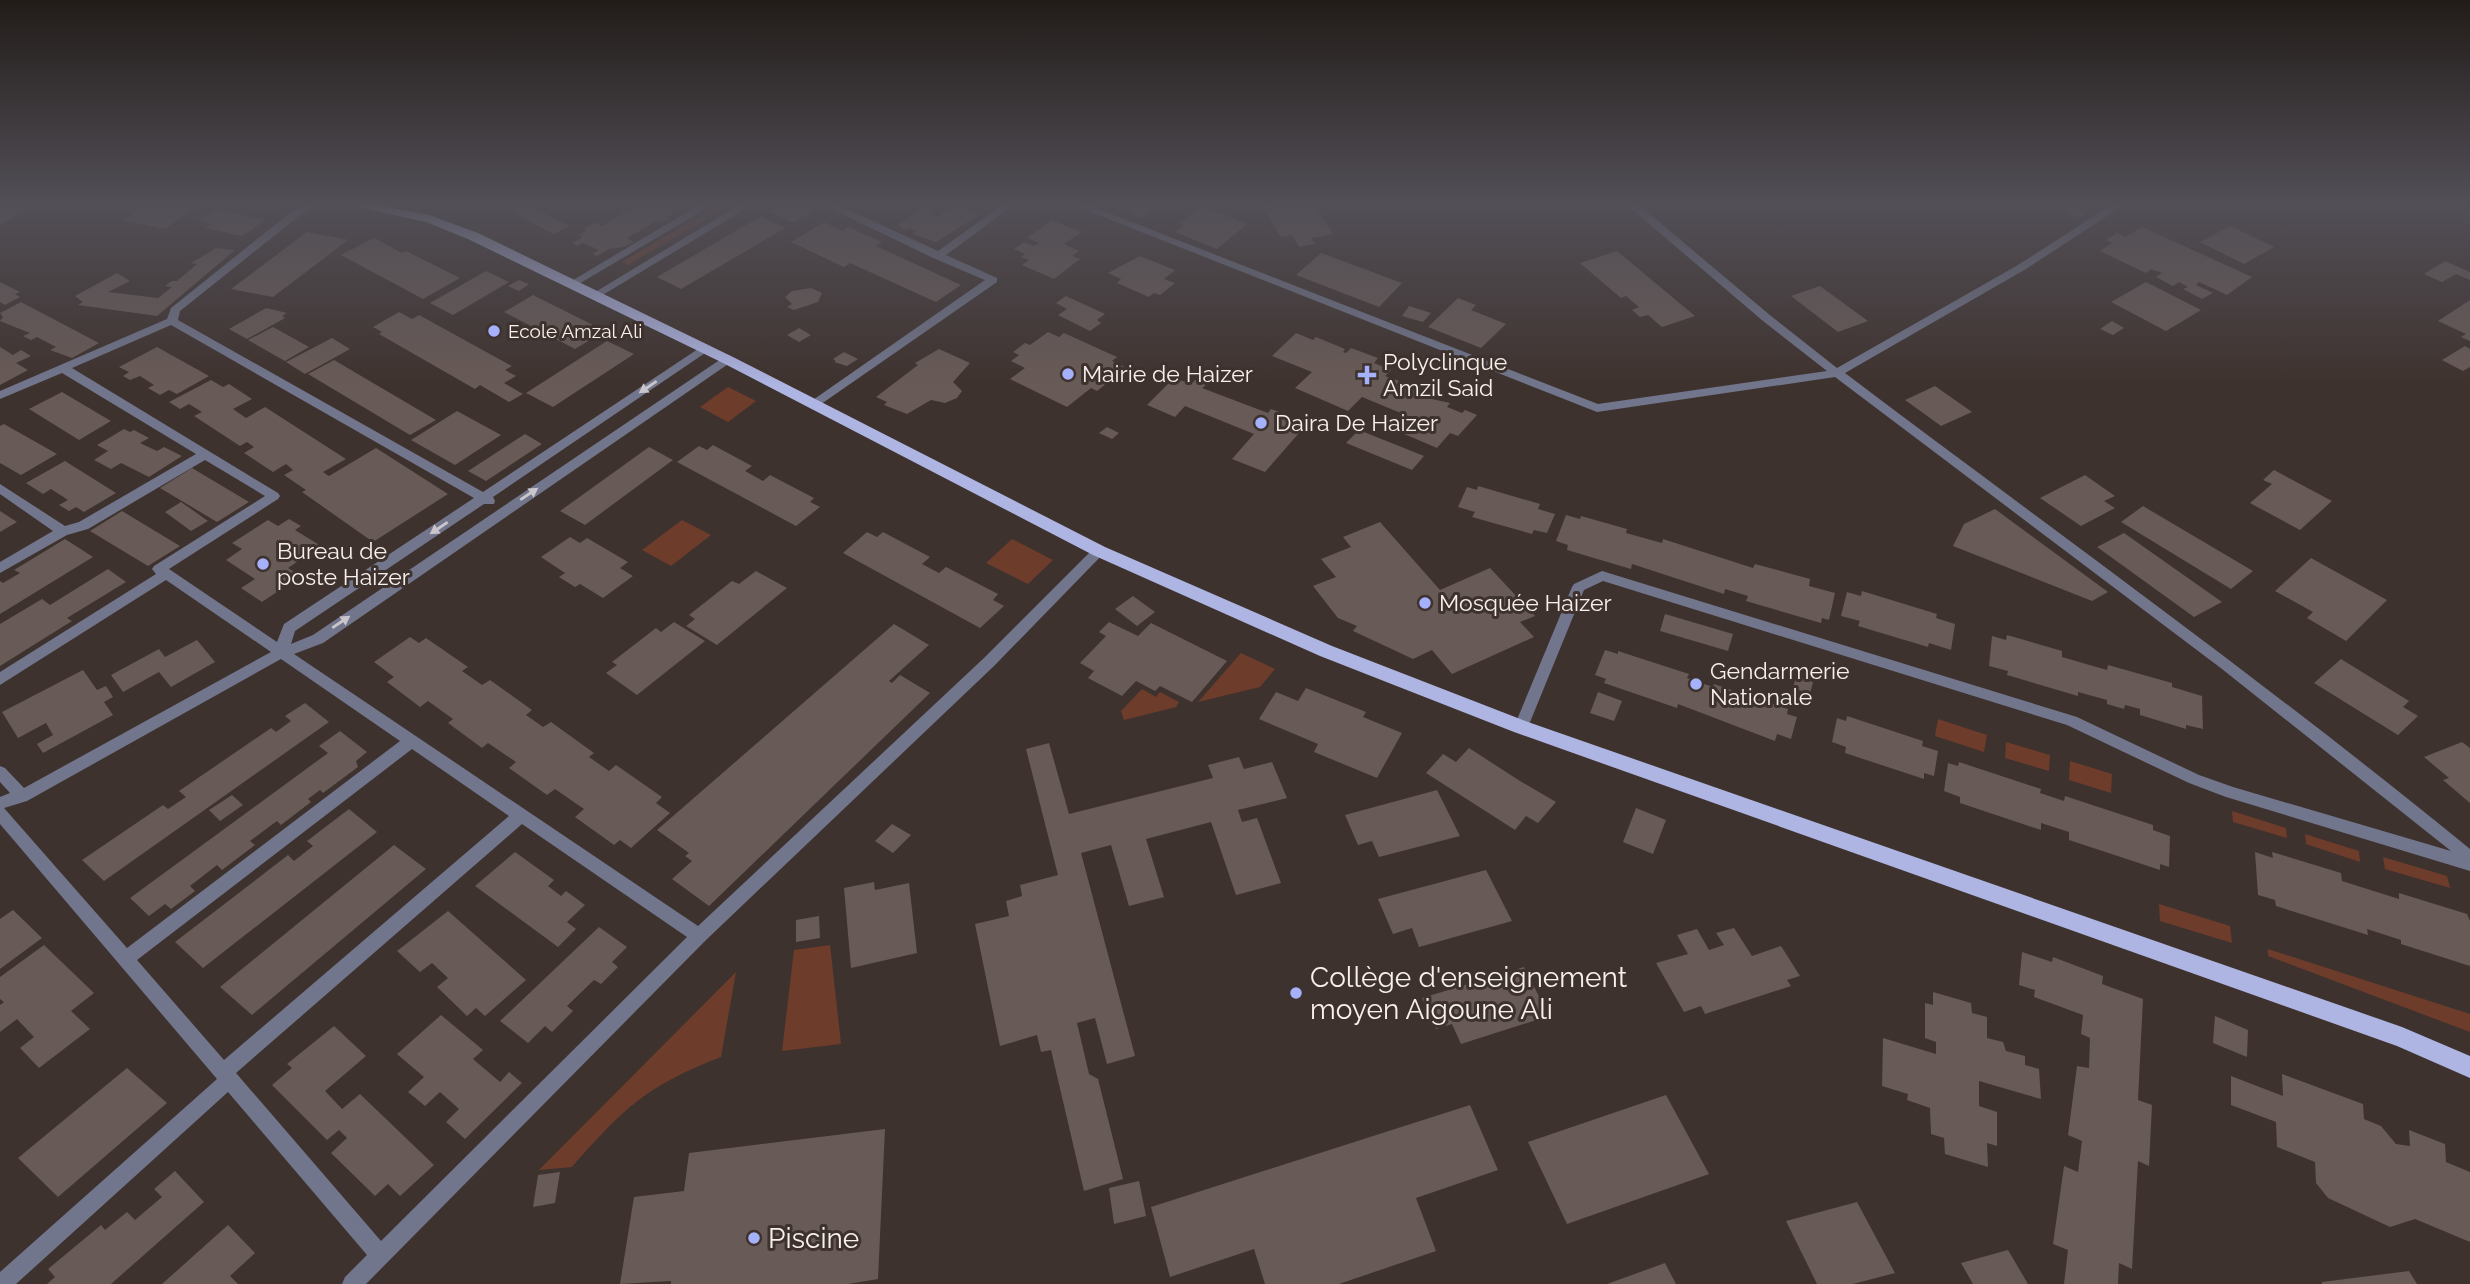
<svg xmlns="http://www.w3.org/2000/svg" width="2470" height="1284" viewBox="0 0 2470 1284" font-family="Raleway,sans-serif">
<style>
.green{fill:#6d3c2b}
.building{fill:#685a56}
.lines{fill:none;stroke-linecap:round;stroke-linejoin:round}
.street{fill:#72768c;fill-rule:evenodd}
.primary{fill:#aeb5e2;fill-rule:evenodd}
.oneway{fill:#c9c5cb}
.poi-dot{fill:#a6b1fc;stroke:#3e322e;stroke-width:2.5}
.labels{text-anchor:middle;stroke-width:6;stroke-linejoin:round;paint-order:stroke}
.far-poi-label{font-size:19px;fill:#f8f0ed;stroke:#3e322e;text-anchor:start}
.poi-label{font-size:23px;fill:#f8f0ed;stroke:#3e322e;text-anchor:start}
.near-poi-label{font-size:28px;fill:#f8f0ed;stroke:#3e322e;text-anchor:start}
</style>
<rect width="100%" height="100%" fill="#3e322e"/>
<g class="green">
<polygon points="719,205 730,205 628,265 622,262"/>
<polygon points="728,387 756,401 728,422 700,407"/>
<polygon points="682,520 711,535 671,566 642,550"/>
<polygon points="1012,539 1053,560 1028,584 986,563"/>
<polygon points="1241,653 1275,669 1260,687 1198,702"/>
<polygon points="1142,689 1156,697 1160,692 1179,702 1176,707 1124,720 1121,711"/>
<polygon points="1938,719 1987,735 1984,752 1935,736"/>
<polygon points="2006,742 2050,755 2049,771 2005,758"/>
<polygon points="2070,761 2112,774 2111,793 2069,780"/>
<polygon points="2232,811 2286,828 2287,838 2233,822"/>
<polygon points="2305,834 2359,851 2360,862 2306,844"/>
<polygon points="2383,857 2447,876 2450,888 2385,869"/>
<polygon points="2159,904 2230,926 2232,943 2160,921"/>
<polygon points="830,945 841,1044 782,1051 794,950"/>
<polygon points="2268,949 2470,1014 2470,1032 2268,956"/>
<path d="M736 972 721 1057C646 1086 624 1108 572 1167L539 1170Z"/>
</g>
<g class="building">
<polygon points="0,205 34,205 0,225"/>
<polygon points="146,205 201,205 164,229 123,220"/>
<polygon points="497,205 528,205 570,226 554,234"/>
<polygon points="627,205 680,205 671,211 675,212 667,217 670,219 664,222 658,220 627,238 634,242 624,247 609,249 597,256 592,254 599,250 583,243 577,246 572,243 583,237 579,235 586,231 584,229 595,222 602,226 632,208"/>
<polygon points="781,205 801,205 813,211 793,223 770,212"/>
<polygon points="956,205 979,215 936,242 913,234 917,231 910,228 906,230 897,225 928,206 936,209 929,213 937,217"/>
<polygon points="1108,205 1158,205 1140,218"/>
<polygon points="1261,205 1314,205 1333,234 1311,238 1315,244 1299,247 1292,235 1281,237"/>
<polygon points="2052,205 2071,205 2087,213 2079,218"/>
<polygon points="1201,206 1247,224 1217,249 1175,232 1185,225 1179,223"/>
<polygon points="215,209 266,220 242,236 205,228 212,224 197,220"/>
<polygon points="761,216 785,228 681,289 657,277"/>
<polygon points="1052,220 1081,232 1064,244 1079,251 1072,256 1080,259 1054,279 1022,265 1029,260 1021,257 1025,254 1014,249 1024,242 1034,246 1039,243 1027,238"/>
<polygon points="824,222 843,231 848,227 882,242 876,246 961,285 936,302 850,263 844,267 791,242"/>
<polygon points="2230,226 2274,247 2244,264 2200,242"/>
<polygon points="2142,227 2252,277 2227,295 2199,282 2196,285 2213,293 2202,299 2183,289 2188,287 2179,282 2173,286 2156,277 2162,273 2151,269 2146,273 2100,251 2112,243 2106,240 2117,233 2125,237"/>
<polygon points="307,232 348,240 273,297 231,289"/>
<polygon points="374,238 402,253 406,251 460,278 423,299 341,255"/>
<polygon points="216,248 235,250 157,316 78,305 83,302 75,296 117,273 130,281 108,292 158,298 172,287 165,286 172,281 177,281 197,264 191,263"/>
<polygon points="1617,251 1695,316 1662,327 1648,315 1640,317 1632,310 1639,307 1626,296 1621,298 1580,263"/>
<polygon points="1321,253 1402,283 1379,307 1296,275"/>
<polygon points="1140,256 1175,270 1164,279 1175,283 1160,295 1154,293 1149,297 1117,283 1121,279 1108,273"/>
<polygon points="2445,261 2470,272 2470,280 2456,274 2442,282 2424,274"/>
<polygon points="486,271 509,282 453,315 430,303"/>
<polygon points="519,280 529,284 519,291 508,286"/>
<polygon points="0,282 20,292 15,294 20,297 5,305 0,302"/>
<polygon points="2146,282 2201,310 2166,331 2111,302"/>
<polygon points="1820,286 1868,321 1838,332 1791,296"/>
<polygon points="811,288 822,293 818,302 794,310 787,307 792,304 785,297 792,291"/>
<polygon points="533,295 605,331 575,349 504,312"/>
<polygon points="1066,296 1105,314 1097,320 1101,323 1090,331 1058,315 1067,309 1056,303"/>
<polygon points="1458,298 1476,305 1471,310 1506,324 1481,348 1428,327"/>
<polygon points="2470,300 2470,341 2461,337 2466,334 2438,321"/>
<polygon points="21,302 99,343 72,358 50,350 56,347 37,337 31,340 23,336 30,333 0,321 3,317 0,313"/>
<polygon points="1409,306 1431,313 1423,322 1402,316"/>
<polygon points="266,308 287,313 282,316 285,318 247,339 229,329"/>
<polygon points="399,312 412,319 419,315 512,366 505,370 516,376 504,383 523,394 509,402 480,385 475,389 379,334 382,332 373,327"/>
<polygon points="2112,321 2124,328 2113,335 2100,329"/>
<polygon points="273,327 309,347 285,361 248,340"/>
<polygon points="799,328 811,335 799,342 787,335"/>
<polygon points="1048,332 1059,337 1064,333 1117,357 1112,361 1126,368 1097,391 1091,388 1067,407 1010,379 1025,368 1011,361 1019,355 1013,352 1025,343 1030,345"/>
<polygon points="1296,333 1313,340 1316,337 1345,349 1343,352 1346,353 1351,348 1378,358 1374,363 1391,370 1385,376 1399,381 1397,385 1427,393 1423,397 1450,403 1447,407 1462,413 1465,410 1477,415 1458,436 1450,433 1437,448 1395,430 1408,416 1362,397 1348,411 1295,388 1312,372 1272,356"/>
<polygon points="332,338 350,349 305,374 286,362"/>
<polygon points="607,341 634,354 553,407 526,393"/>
<polygon points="2465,346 2470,349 2470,367 2463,371 2442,360"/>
<polygon points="0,347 13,355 21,350 31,356 16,363 28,370 0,385"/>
<polygon points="157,347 209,376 177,394 169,390 160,395 148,388 154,385 140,376 130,380 123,376 129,372 119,367"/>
<polygon points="939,349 970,363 953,382 962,391 957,398 945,403 931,400 907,414 884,405 887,402 876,397 918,365 915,363"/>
<polygon points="844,352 858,359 847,366 834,362 836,361 833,359"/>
<polygon points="334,360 436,420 410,435 308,374"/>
<polygon points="1174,378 1191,384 1195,380 1206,385 1202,388 1268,413 1271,409 1288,415 1285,419 1305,426 1265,472 1232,459 1254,434 1185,406 1175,417 1147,405"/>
<polygon points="211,380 223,387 229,384 252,399 233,409 246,418 265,407 346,459 323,472 329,476 376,448 448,494 373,542 302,492 306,490 284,475 293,470 286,464 273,472 244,453 254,447 247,442 240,446 194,416 202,412 189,404 180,409 169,402"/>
<polygon points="1935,386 1972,412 1941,426 1905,400"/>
<polygon points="62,392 111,421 79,440 29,409"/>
<polygon points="457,411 501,435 455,465 411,440"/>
<polygon points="4,424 57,454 21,475 0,463 0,426"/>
<polygon points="1107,427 1119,433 1112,439 1099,433"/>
<polygon points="124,429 130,432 134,430 149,438 140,443 157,451 164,447 182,456 149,477 121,463 111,469 94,460 108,451 97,445"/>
<polygon points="1359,430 1424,456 1412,470 1346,443"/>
<polygon points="525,434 542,444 486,481 468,471"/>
<polygon points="713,445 752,466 745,471 763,481 770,475 814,498 810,502 820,507 796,526 677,462 699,446 707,450"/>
<polygon points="649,447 673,460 585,525 560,511"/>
<polygon points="65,461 116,493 84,512 76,507 69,511 59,505 68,500 51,489 43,494 26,483"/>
<polygon points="192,468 249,502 217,522 160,488"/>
<polygon points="2274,470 2332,501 2300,530 2250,503 2272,484 2263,480"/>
<polygon points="2085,475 2115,496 2104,501 2115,508 2081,526 2040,498"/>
<polygon points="1478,486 1540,504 1538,509 1555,514 1547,533 1534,530 1532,534 1472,517 1475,512 1458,507 1467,487 1477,490"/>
<polygon points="181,502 208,521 191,531 165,512"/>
<polygon points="2143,506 2253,571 2231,589 2121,522"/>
<polygon points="1995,509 2108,592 2092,601 1953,546 1964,524"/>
<polygon points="0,511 17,522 0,532"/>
<polygon points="122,511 180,546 148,566 90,531"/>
<polygon points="1566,515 1580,519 1581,516 1627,529 1626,533 1662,543 1663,539 1753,568 1755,564 1810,579 1809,586 1835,593 1829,620 1822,618 1821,623 1746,601 1748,596 1725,589 1724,594 1632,564 1631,569 1567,550 1568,545 1556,541"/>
<polygon points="289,519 301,526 295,530 321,546 288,568 301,576 262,602 241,588 255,579 226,560 242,549 232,543 268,520 278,526"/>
<polygon points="1380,522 1440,590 1490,568 1535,616 1520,622 1534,637 1452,674 1432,650 1413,659 1353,631 1357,626 1338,618 1313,586 1336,577 1321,559 1351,547 1343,537"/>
<polygon points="867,532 877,537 883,532 930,557 922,564 939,573 946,567 998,594 993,600 1004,606 980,628 843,553"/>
<polygon points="2124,533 2222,602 2194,617 2097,547"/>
<polygon points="570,537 580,543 587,538 628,562 620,568 633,576 603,598 580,584 575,587 559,577 565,573 541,557"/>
<polygon points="65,539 93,557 0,614 0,581 3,583 20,573 14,570"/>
<polygon points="2311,558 2387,600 2346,641 2307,618 2313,612 2275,591"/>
<polygon points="108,569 126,582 67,618 72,621 0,666 0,624 42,599 50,605"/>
<polygon points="756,571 787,588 717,645 686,626 695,619 689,615 732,581 739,584"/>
<polygon points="1862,591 1937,614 1936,618 1955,624 1951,650 1929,643 1928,647 1858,626 1860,621 1841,616 1847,592 1861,596"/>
<polygon points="1133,596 1155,612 1137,626 1115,609"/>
<polygon points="1665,614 1733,634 1728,651 1660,631"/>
<polygon points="674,622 705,641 637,695 606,673 617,665 612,662 656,628 661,632"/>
<polygon points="1109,622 1138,636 1151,623 1227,661 1192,702 1160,686 1155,691 1136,681 1122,696 1088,678 1094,671 1080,663 1106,636 1099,632"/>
<polygon points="894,624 929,645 889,681 892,683 900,675 930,693 709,906 672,879 692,861 685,856 689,853 657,830"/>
<polygon points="2007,635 2062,651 2062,657 2107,670 2108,665 2172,683 2172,687 2202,696 2203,729 2186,725 2186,729 2140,715 2140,709 2125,705 2124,709 2107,704 2107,700 2078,692 2078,696 2007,675 2008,671 1989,666 1992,636 2006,640"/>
<polygon points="410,637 419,643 426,638 468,667 462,671 482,685 490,680 532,710 526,715 543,727 551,722 594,753 589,757 609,771 616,765 662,797 656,803 670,813 631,848 620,840 614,845 575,817 584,809 555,789 547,795 509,768 516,762 488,743 482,748 448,723 453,719 428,701 420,707 387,682 394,677 374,662"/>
<polygon points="197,640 215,662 171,687 159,672 123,692 111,675 159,649 165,657"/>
<polygon points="1605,650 1618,654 1618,651 1689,674 1687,678 1713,687 1714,684 1788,709 1787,714 1797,717 1791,739 1777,734 1775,741 1678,704 1677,708 1604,683 1606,679 1595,675"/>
<polygon points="2341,659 2409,701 2403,707 2418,716 2398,735 2314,683"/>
<polygon points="83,670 97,690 106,686 113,697 104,702 113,715 43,753 37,744 53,735 46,723 18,738 2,712"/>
<polygon points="1796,676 1813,682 1810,694 1793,688"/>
<polygon points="1306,688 1366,712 1363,717 1402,733 1377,778 1314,752 1318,744 1259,719 1276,692 1298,701"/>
<polygon points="1598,692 1622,701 1614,721 1590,713"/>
<polygon points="305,703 329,722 104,881 82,860 163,805 168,809 186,797 179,791 271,728 276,732 291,721 285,716"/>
<polygon points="1847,716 1923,741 1922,746 1938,751 1934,776 1924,773 1924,779 1845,753 1846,747 1832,742 1837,718 1846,721"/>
<polygon points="340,731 367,752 356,761 358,767 323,793 320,790 308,799 311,802 281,825 277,821 250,841 255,845 222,870 217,865 190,886 195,891 171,909 165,904 149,916 130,898 328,753 319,746"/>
<polygon points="2462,742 2470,748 2470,803 2443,780 2449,778 2424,757"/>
<polygon points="1049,743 1069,814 1213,778 1208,765 1239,757 1244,769 1272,762 1287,798 1238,810 1242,822 1257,818 1281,883 1236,895 1211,822 1146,839 1164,897 1129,906 1111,845 1081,853 1135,1056 1107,1064 1095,1018 1077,1023 1089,1074 1098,1079 1123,1179 1084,1191 1051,1050 1041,1052 1037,1035 1000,1046 975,924 1009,916 1006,901 1022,896 1020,885 1058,875 1026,749"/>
<polygon points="1469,748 1520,781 1556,802 1538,823 1526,816 1515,830 1426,773 1443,754 1456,762"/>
<polygon points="1959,762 2041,789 2040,793 2064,801 2065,796 2153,825 2153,830 2170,836 2169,867 2160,864 2160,870 2069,840 2069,832 2041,823 2041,830 1960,803 1960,797 1944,791 1948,763 1958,766"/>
<polygon points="1437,790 1460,836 1379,857 1372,841 1358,845 1345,815"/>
<polygon points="232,795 243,805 220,821 209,810"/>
<polygon points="1636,808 1666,820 1653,854 1623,842"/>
<polygon points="349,809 377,832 203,968 175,942 288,855 294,861 313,846 307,841"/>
<polygon points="892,824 911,835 893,853 875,841"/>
<polygon points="394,845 426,869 252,1015 220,987"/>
<polygon points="515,852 554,880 548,886 561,896 566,891 585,905 567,922 576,929 558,947 475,886"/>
<polygon points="2255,852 2273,858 2272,852 2341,873 2342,881 2399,899 2399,893 2467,914 2470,921 2470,966 2401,944 2401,940 2367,929 2368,935 2276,906 2275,900 2258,895"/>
<polygon points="1486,870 1512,921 1419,947 1412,928 1393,934 1378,899"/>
<polygon points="874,882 875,890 909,883 917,953 851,968 844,888"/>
<polygon points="13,910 42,938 0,969 0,919"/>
<polygon points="448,911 526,980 485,1016 476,1008 467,1016 437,987 448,978 432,963 420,972 397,951"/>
<polygon points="819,916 820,938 796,942 796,920"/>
<polygon points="599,927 627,947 612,962 618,967 601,984 594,980 567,1006 573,1011 552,1032 545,1026 528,1043 500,1021"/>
<polygon points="1734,928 1752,956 1781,946 1800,976 1787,980 1791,986 1705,1014 1701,1006 1684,1012 1656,963 1688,954 1677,935 1697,929 1709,950 1724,945 1716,933"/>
<polygon points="44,945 94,993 71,1011 90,1029 39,1068 20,1048 34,1037 17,1019 0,1032 0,1005 4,1002 0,999 0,977"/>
<polygon points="2022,952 2052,962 2053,957 2103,976 2102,984 2143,999 2138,1100 2152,1105 2149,1166 2138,1161 2132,1269 2119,1263 2118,1284 2064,1284 2068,1250 2053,1244 2064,1166 2078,1172 2082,1141 2068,1135 2077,1066 2089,1068 2090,1038 2081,1034 2083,1015 2034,997 2035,990 2019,985"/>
<polygon points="1524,967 1549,1016 1461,1044 1452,1024 1436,1029 1422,998"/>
<polygon points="1933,992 1971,1003 1972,1013 1987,1017 1987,1038 2003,1042 2006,1051 2025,1056 2025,1065 2039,1069 2041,1099 1979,1081 1979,1106 1997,1112 1997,1146 1987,1143 1988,1167 1945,1154 1944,1138 1931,1134 1930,1108 1907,1100 1908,1094 1882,1086 1883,1038 1936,1054 1936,1042 1925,1038 1925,1003 1933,1005"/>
<polygon points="441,1015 483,1050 473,1059 500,1082 509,1072 522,1083 465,1139 446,1122 459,1109 440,1092 425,1106 408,1092 424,1077 397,1054"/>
<polygon points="2215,1016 2248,1030 2247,1057 2213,1043"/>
<polygon points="334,1026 366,1056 325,1091 342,1109 360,1094 434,1165 400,1196 388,1184 375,1196 331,1153 347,1138 339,1130 327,1140 272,1085 292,1068 287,1064"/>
<polygon points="127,1068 167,1103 58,1197 18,1158"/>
<polygon points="2282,1074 2363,1104 2364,1119 2381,1126 2396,1144 2410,1146 2409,1130 2445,1144 2446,1162 2470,1172 2470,1242 2415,1219 2390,1227 2328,1198 2316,1183 2315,1162 2277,1147 2276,1122 2231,1105 2231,1076 2283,1096"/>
<polygon points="1666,1095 1709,1174 1567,1224 1528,1142"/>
<polygon points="1470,1105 1498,1170 1416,1198 1436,1251 1339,1284 1265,1284 1254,1249 1170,1277 1151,1207"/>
<polygon points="885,1129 878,1279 848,1284 671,1284 671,1281 620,1284 634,1197 684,1191 689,1153"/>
<polygon points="175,1171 204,1202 111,1284 47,1284 55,1277 48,1269 101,1225 105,1230 127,1212 135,1220 162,1197 154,1189"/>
<polygon points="560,1172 555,1203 533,1207 538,1175"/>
<polygon points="1139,1181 1146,1216 1114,1224 1109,1188"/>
<polygon points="1857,1202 1895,1273 1853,1284 1817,1284 1786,1221"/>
<polygon points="228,1225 255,1253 230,1276 238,1284 162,1284"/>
<polygon points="2008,1250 2028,1284 1973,1284 1961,1263"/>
<polygon points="1665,1263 1676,1284 1607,1284"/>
<polygon points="2409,1271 2417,1284 2322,1284 2322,1282"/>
</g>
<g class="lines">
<g class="street">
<path d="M303 205H316L299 216 180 311 178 320 483 492 701 347 705 346 711 349 493 497 495 501 494 504H484L295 631 291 644 313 635 724 357 728 356 734 360 323 643 294 654 698 926 984 658 1094 548 1099 546 1106 551 994 666 705 941 366 1284H342L345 1277 367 1255 228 1092 16 1284H0V1272L217 1079 0 824V797L10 793 0 782V766L5 768 24 788 271 652 166 580 0 685V672L156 574 152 569 154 566 265 496 205 460 88 529 67 535 0 573V562L53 531 0 494V484L65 526 79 522 196 454 62 373 0 399V391L167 319 171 308 291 212ZM171 325 474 498 284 624 277 642 169 569 278 499 280 496 278 493 72 368ZM281 659 400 741 127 948 4 808 27 801ZM412 749 509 816 224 1060 137 960ZM522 824 687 937 381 1241 236 1073Z"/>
<polygon points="699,205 712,205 577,285 573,286 568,283"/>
<polygon points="739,205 752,205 601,296 597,297 592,294"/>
<polygon points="824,205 838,205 938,251 1002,205 1014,205 946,255 997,278 997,282 814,409 810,408 810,402 985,280 933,258"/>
<path d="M1073 205H1088L1598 404 1827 371 1763 321 1627 205H1639L1771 316 1837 368 2018 265 2111 205H2124L2026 269 1845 373C2054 531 2267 683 2470 849V871L2226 797 2189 783 2067 725 1603 581 1584 590 1528 727 1526 731H1516L1514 727 1572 587 1574 584 1602 571 2077 717 2199 775 2233 787 2451 851 2222 669 1835 377 1597 412Z"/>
</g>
<polygon class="primary" points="350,205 378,205 429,215 478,233 733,357 1105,547 1332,646 1528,722 2402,1027 2470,1056 2470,1078 2397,1046 1514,732 1320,656 1093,555 723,363 468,239 426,222"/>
</g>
<defs><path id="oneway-solid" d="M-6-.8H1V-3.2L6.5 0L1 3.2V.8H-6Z" transform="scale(1.75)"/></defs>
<g class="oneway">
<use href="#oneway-solid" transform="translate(648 387) rotate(146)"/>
<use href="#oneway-solid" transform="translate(529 494) rotate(-34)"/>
<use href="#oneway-solid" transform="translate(439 528) rotate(146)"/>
<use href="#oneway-solid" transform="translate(341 622) rotate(-34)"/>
</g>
<linearGradient id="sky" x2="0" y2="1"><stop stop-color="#221c19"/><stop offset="0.53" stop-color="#524f57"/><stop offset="1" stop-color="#524f57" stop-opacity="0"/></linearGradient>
<rect width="2470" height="385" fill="url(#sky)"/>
<g class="poi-dot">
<circle cx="494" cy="331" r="7"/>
<circle cx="1068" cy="374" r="7"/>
<path d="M1363.5 364.5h7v7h7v7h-7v7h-7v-7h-7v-7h7z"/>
<circle cx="1261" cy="423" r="7"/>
<circle cx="263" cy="564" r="7"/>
<circle cx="1425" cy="603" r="7"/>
<circle cx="1696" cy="684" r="7"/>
<circle cx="1296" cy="993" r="7"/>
<circle cx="754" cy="1238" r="7"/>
</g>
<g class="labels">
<g class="far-poi-label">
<text x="508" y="338">Ecole Amzal Ali</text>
</g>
<g class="poi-label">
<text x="1383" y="370">Polyclinque<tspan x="1383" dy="26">Amzil Said</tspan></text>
<text x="1082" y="382">Mairie de Haizer</text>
<text x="1275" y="431">Daira De Haizer</text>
<text x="277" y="559">Bureau de<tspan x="277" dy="26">poste Haizer</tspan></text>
<text x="1439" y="611">Mosquée Haizer</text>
<text x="1710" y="679">Gendarmerie<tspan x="1710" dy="26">Nationale</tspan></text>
</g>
<g class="near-poi-label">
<text x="1310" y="987">Collège d'enseignement<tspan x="1310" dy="32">moyen Aigoune Ali</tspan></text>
<text x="768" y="1248">Piscine</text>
</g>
</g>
</svg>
